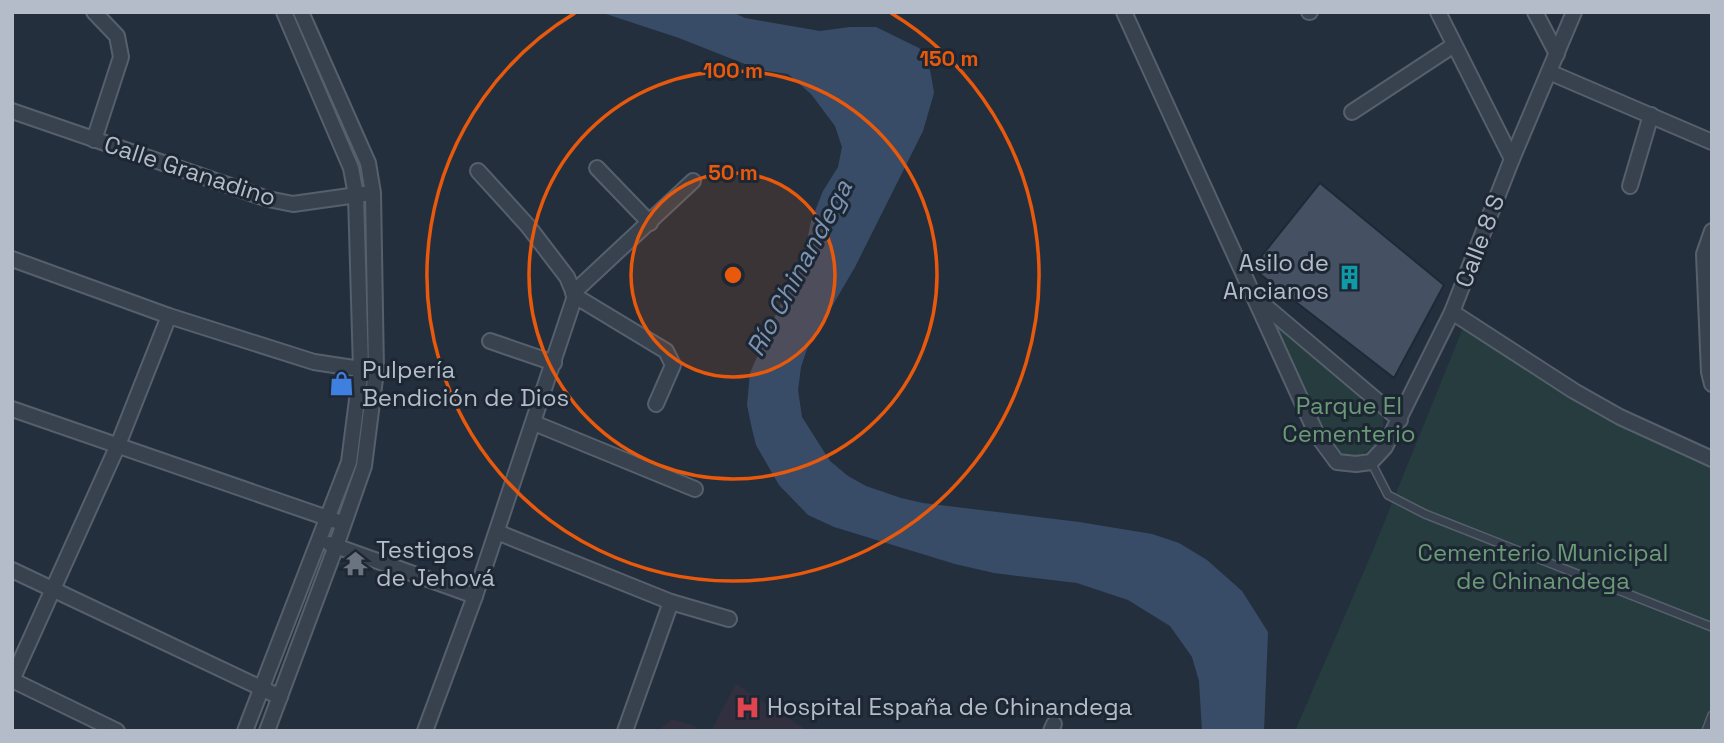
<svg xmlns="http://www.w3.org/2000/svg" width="1724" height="743" viewBox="0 0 1724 743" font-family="'Space Grotesk',sans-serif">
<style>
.medical{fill:#32303f}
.green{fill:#263c3f}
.water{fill:#394c67}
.building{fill:#455162;stroke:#1f2835;stroke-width:2}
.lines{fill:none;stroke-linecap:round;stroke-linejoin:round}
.lane-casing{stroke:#565f6c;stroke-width:10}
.street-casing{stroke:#565f6c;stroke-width:18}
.lane{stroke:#38414e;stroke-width:7}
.street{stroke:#38414e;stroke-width:14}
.ring{fill:none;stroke:#e8590c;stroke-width:3.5}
.labels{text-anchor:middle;stroke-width:6;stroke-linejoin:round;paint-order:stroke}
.street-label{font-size:24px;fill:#b4bcc9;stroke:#1d2633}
.poi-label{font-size:24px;fill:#b4bcc9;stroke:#1d2633;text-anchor:start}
.park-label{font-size:24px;fill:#6b9a76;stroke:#1d2633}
.water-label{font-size:26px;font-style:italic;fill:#7c92b1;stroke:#1d2633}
.centre{fill:#e8590c;stroke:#1d2633;stroke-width:3.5}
.ring-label{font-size:21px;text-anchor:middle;font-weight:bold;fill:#e8590c;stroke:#1d2633;stroke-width:6;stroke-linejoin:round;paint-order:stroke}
</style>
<rect width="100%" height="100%" fill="#242f3e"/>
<g class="medical">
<polygon points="736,684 808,731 711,731"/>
<polygon points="672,719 695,726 697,731 658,731"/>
</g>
<g class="green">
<path d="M1277 322 1380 404C1381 410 1384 420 1383 427 1381 446 1360 462 1341 454 1337 453 1332 446 1328 443L1275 333Z"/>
<polygon points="1465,323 1597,412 1712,460 1712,731 1295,731 1371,555"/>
</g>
<polygon class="water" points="600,12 732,12 745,18 820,31 850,27 876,27 919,48 927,58 931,75 934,93 923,131 855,267 807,349 801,367 798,390 802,417 830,461 848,476 866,486 901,498 923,503 1079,522 1152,534 1179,543 1207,560 1242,591 1268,632 1264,731 1202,731 1199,681 1192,657 1170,626 1128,600 1077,583 994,573 955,564 834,527 808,515 779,485 756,445 752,429 747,405 750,373 806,246 811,221 823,191 838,167 842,147 835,126 811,94 788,74 760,70 679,38"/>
<polygon class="building" points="1320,183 1444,285 1394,378 1252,268"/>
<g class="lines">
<defs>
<g id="lane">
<polyline points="1371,462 1388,495 1425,514 1712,627"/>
<polyline points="1706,731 1712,715"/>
</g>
<g id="street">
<polyline points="94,12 117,36 121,57 94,140"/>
<polyline points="1124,12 1317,435 1337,462 1356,464 1371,462 1385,447 1452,312 1512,159 1574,12"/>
<polyline points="1309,12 1310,12"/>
<polyline points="1438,12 1512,159"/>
<polyline points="1535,12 1557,54"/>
<polyline points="1549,72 1712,142"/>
<polyline points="12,111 268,199 293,204 364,194"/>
<polyline points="1352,112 1454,45"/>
<polyline points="597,168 650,223"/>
<polyline points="1630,186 1651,115"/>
<polyline points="1712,231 1704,254 1709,372 1712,384"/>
<polyline points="12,259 169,316 314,362 367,370"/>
<polyline points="573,293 693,181"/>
<polyline points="575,296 666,351 673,365 656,404"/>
<polyline points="1257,299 1400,420"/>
<polyline points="1452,312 1574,391 1620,417 1712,459"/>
<polyline points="490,341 554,363"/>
<polyline points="12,409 336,521"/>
<polyline points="534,423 695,489"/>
<polyline points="497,532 671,602 729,619"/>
<polyline points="330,544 475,596"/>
<polyline points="12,570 280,697"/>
<polyline points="12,680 118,445 169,316"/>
<polyline points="12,680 117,731"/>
<polyline points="245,731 349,462 361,369 356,195 351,168 284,12"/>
<polyline points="267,731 336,546 364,466 376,371 373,193 368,163 301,12"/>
<polyline points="425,731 475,596 575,296 567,277 528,226 478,171"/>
<polyline points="625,731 671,602"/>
<polyline points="1051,731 1054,724"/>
</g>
</defs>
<use href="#lane" class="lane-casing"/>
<use href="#street" class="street-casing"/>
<use href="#lane" class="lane"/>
<use href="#street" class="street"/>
</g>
<circle cx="733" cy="275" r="102" fill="#e8590c" fill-opacity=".12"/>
<g class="ring">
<circle cx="733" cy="275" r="102"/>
<circle cx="733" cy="275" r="204"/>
<path d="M891 13A306 306 0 1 1 575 13"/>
</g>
<defs>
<symbol id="building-bare" viewBox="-9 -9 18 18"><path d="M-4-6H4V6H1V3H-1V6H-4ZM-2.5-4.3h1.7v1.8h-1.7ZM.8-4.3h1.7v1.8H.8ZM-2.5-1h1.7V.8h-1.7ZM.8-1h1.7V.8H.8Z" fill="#0f9aa8" stroke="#1d2633" stroke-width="2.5" paint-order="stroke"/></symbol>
<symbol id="shop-bare" viewBox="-9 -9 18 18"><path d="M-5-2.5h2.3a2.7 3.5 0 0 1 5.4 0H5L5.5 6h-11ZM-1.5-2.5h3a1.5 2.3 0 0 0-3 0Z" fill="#3f7fe0" stroke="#1d2633" stroke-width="2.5" paint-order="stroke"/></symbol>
<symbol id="temple-bare" viewBox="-9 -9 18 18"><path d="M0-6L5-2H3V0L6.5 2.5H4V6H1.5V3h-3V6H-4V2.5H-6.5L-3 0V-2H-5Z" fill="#6b7280" stroke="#1d2633" stroke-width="2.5" paint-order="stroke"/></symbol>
<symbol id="hospital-bare" viewBox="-9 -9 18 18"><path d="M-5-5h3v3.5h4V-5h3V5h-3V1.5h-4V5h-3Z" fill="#e0444e" stroke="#1d2633" stroke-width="2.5" paint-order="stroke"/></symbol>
</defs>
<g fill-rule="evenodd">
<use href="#building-bare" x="1332" y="260" width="35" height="35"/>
<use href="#shop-bare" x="324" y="366" width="35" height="35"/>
<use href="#temple-bare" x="338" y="546" width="35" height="35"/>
<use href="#hospital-bare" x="730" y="690" width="35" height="35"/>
</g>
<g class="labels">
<g class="street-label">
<text transform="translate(190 171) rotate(18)" y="8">Calle Granadino</text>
<text transform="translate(1480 241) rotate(-69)" y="8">Calle 8 S</text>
</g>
<g class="poi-label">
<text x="1329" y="271" text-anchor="end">Asilo de<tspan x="1329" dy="28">Ancianos</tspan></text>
<text x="362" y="378">Pulpería<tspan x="362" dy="28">Bendición de Dios</tspan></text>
<text x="376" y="558">Testigos<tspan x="376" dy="28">de Jehová</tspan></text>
<text x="767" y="715">Hospital España de Chinandega</text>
</g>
<g class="park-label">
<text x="1349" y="414">Parque El<tspan x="1349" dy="28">Cementerio</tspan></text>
<text x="1543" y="561">Cementerio Municipal<tspan x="1543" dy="28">de Chinandega</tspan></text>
</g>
<g class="water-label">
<text transform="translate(799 268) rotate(-62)" y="9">Río Chinandega</text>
</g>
</g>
<circle cx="733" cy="275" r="10" class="centre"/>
<g class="ring-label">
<text x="949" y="66">150 m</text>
<text x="733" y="78">100 m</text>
<text x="733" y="180">50 m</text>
</g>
<rect width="1724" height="743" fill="none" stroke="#b4bcc9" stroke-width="28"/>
</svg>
